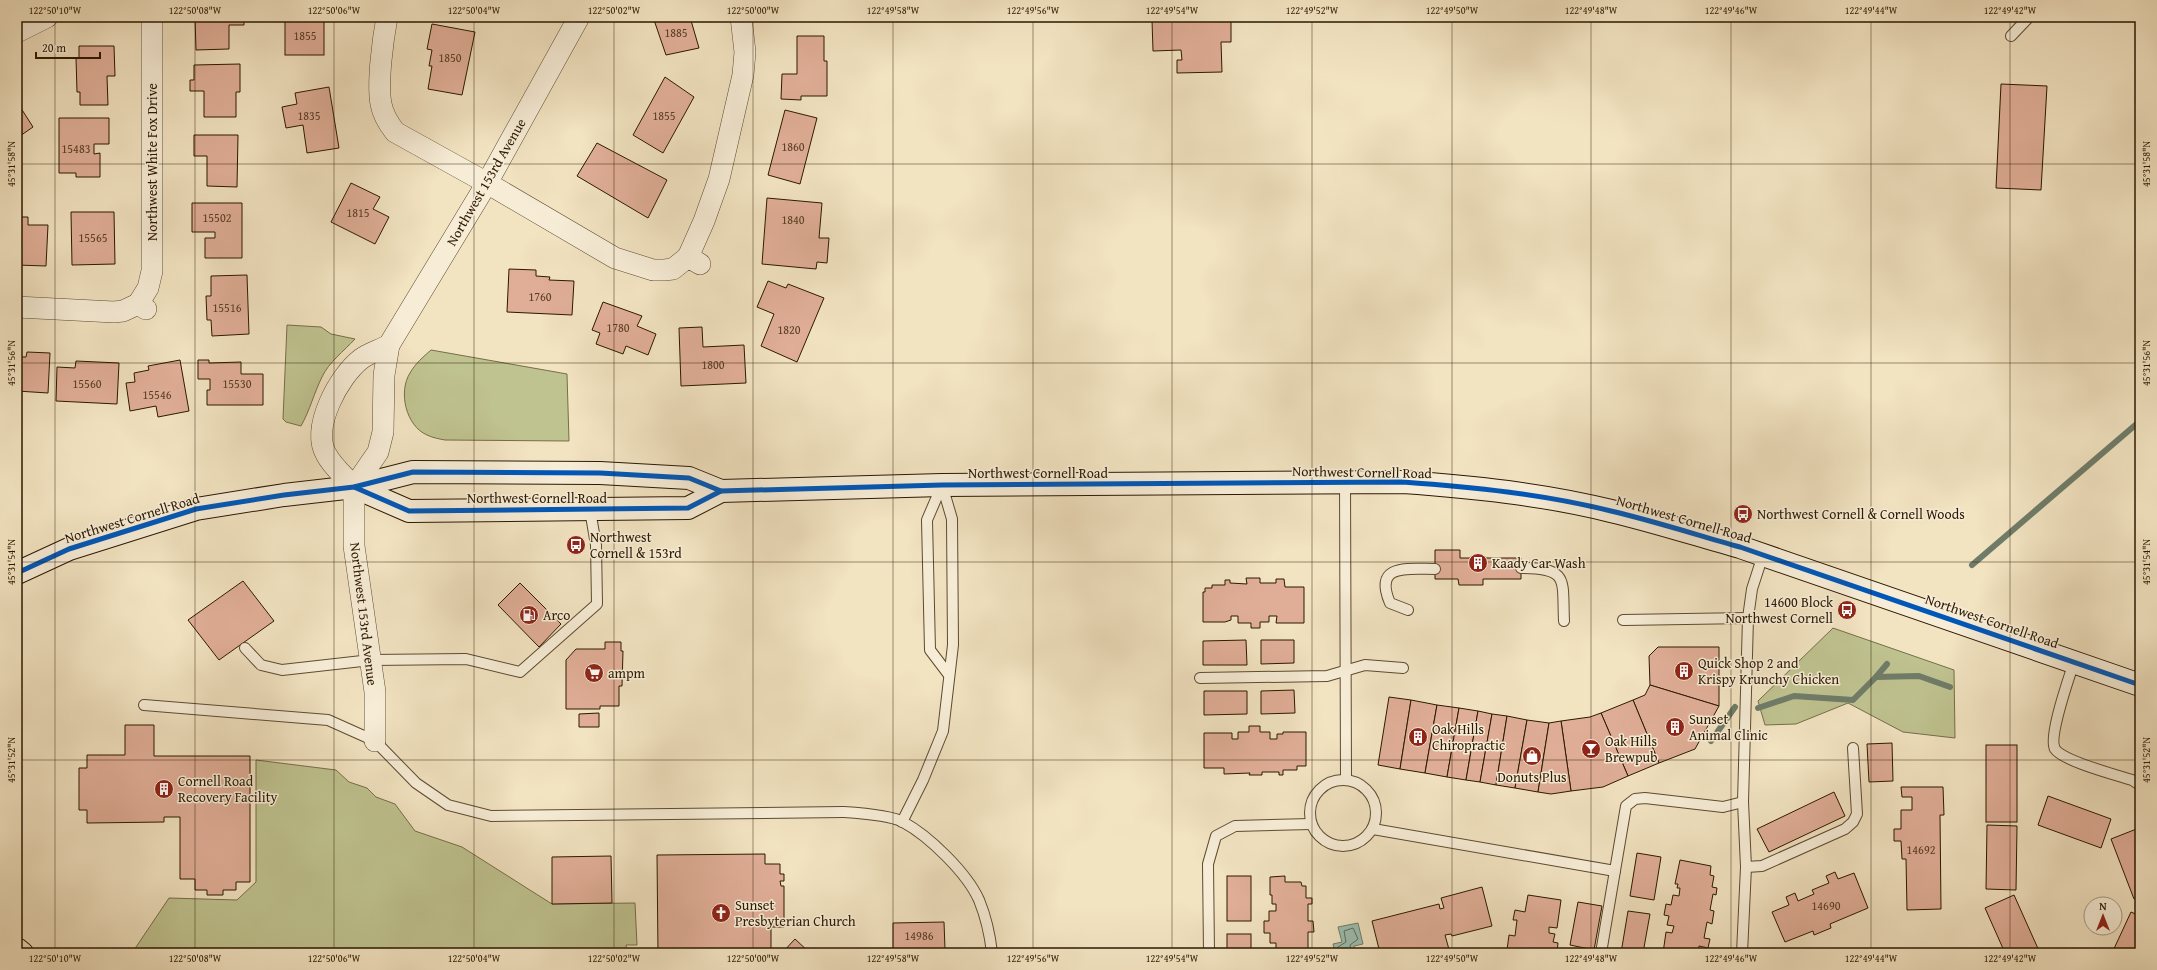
<svg xmlns="http://www.w3.org/2000/svg" width="2157" height="970" viewBox="0 0 2157 970" font-family="'Gentium Book Plus',serif">
<style>
.green{fill:#bfc390;stroke:#756e48}
.water{fill:#9cbeaf;stroke:#6f7c69}
.lines{fill:none;stroke-linecap:round;stroke-linejoin:round}
.shore{stroke:#646b58;stroke-width:1}
.stream{stroke:#6f7c69;stroke-width:6}
.building{fill:#e0ae97;stroke:#2b1800}
.service-casing{stroke:#5d4b30;stroke-width:12}
.minor-casing{stroke:#5d4b30;stroke-width:22}
.secondary-casing{stroke:#2b1800;stroke-width:24}
.motorway-casing{stroke:#2b1800;stroke-width:24}
.service{stroke:#f7edd7;stroke-width:10}
.minor{stroke:#f7edd7;stroke-width:21}
.secondary{stroke:#f7edd7;stroke-width:22}
.motorway{stroke:#f2e3c1;stroke-width:22}
.cycleway-casing{stroke:#f7edd7;stroke-width:8}
.cycleway{stroke:#0057b8;stroke-width:5}
.ticks{fill:none;stroke:#2b1800;stroke-width:1;stroke-opacity:0.45}
.labels{text-anchor:middle;stroke-width:3;stroke-linejoin:round;paint-order:stroke}
.number-label{font-size:12px;fill:#583e26}
.street-label{font-size:14px;fill:#2b1800;stroke:#f7edd7}
.poi-label{font-size:14px;fill:#2b1800;stroke:#f7edd7;text-anchor:start}
.neatline{fill:none;stroke:#2b1800;stroke-width:1.5}
.ticks-label{font-size:10px;text-anchor:middle;fill:#2b1800}
</style>
<rect width="100%" height="100%" fill="#f2e3c1"/>
<filter id="stains"><feTurbulence type="fractalNoise" baseFrequency=".005" numOctaves="4"/><feColorMatrix values="0 0 0 0 .2 0 0 0 0 .09 0 0 0 0 .02 0 0 0 .5 -.17"/></filter>
<radialGradient id="worn" r=".72"><stop offset=".6" stop-color="#630" stop-opacity="0"/><stop offset="1" stop-color="#630" stop-opacity=".3"/></radialGradient>
<g class="green">
<path d="M287 325 321 327 331 334 355 339C344 351 329 362 322 377 314 393 310 410 301 426L286 422 283 419Z"/>
<path d="M431 350 567 374 569 441 445 440C440 439 433 438 427 435 406 426 398 392 410 373 415 364 423 357 431 350Z"/>
<polygon points="1833,628 1954,670 1955,738 1903,732 1848,703 1796,724 1765,725 1758,701"/>
<polygon points="256,760 336,770 349,782 367,788 376,797 395,804 415,831 462,847 552,904 635,903 637,945 626,945 627,953 132,953 169,898 237,900 256,882"/>
</g>
<polygon class="water" points="1358,923 1363,944 1354,946 1356,953 1335,953 1333,944 1342,942 1338,927"/>
<g class="lines">
<polyline class="shore" points="1339,953 1338,947 1346,942 1344,931 1353,928 1358,939 1350,945 1351,953"/>
<g class="stream">
<polyline points="1972,565 2140,421"/>
<polyline points="1876,677 1887,664"/>
<polyline points="1758,708 1794,696 1853,700 1876,677 1919,676 1950,687"/>
<polyline points="1711,741 1735,707"/>
</g>
</g>
<g class="building">
<polygon points="195,17 244,17 244,25 229,25 229,49 196,50"/>
<rect x="285" y="17" width="39" height="38"/>
<polygon points="653,17 690,17 699,48 666,55"/>
<polygon points="1175,17 1231,18 1231,42 1221,42 1222,72 1177,73 1177,60 1182,60 1181,50 1153,51 1152,20 1175,20"/>
<polygon points="432,24 475,32 462,95 428,89 432,66 429,66 432,50 427,49"/>
<polygon points="797,36 824,36 824,61 827,61 827,96 801,96 801,100 781,99 782,74 797,74"/>
<polygon points="79,46 114,46 115,76 107,76 108,105 80,105 80,92 77,92 76,58 79,58"/>
<polygon points="240,64 240,92 236,92 236,117 204,117 204,91 190,91 190,80 194,80 194,65"/>
<polygon points="665,77 694,97 663,153 633,135"/>
<polygon points="2001,84 2047,86 2041,190 1996,188"/>
<polygon points="329,87 339,148 307,153 303,125 286,128 282,107 297,104 295,93"/>
<polygon points="17,102 33,127 17,138"/>
<polygon points="785,110 817,118 800,184 768,175"/>
<polygon points="59,118 109,118 109,144 94,144 94,154 100,153 100,177 76,177 76,173 59,173"/>
<polygon points="194,135 238,135 237,187 207,186 207,156 194,156"/>
<polygon points="597,143 667,180 648,218 577,176"/>
<polygon points="351,183 380,197 373,209 389,217 375,244 331,222"/>
<polygon points="767,198 822,203 819,238 829,238 827,263 817,262 816,269 762,264"/>
<polygon points="192,203 242,203 242,258 205,258 205,238 215,238 215,232 192,232"/>
<polygon points="71,212 114,212 115,264 72,265"/>
<polygon points="17,217 28,217 28,225 48,225 46,266 17,265"/>
<polygon points="509,269 536,270 536,276 550,277 549,280 574,281 572,315 507,312"/>
<polygon points="247,275 249,334 212,336 211,320 207,320 206,296 211,296 211,276"/>
<polygon points="768,281 786,288 788,284 824,298 797,362 761,346 774,314 757,307"/>
<polygon points="603,302 642,316 637,326 656,334 648,355 626,346 623,354 596,344 600,333 592,330"/>
<polygon points="702,327 703,347 744,345 746,383 681,386 679,328"/>
<polygon points="27,352 50,353 48,393 17,391 17,357 26,357"/>
<polygon points="180,360 189,411 158,417 156,406 130,411 126,383 135,382 134,373 149,370 148,366"/>
<polygon points="198,360 209,360 209,363 241,362 241,374 263,374 263,405 207,405 207,390 210,390 210,379 198,379"/>
<polygon points="76,361 119,363 117,404 56,401 57,367 75,368"/>
<polygon points="1435,550 1460,550 1460,558 1521,558 1521,579 1483,579 1483,585 1459,585 1458,579 1435,579"/>
<polygon points="1246,578 1260,578 1260,583 1276,583 1276,579 1284,579 1285,587 1304,587 1304,623 1276,623 1277,616 1269,616 1269,622 1260,622 1260,628 1251,628 1251,623 1238,623 1238,616 1231,616 1231,620 1225,622 1203,622 1203,592 1205,592 1205,588 1212,588 1212,585 1225,585 1225,580 1230,580 1230,583 1247,584"/>
<polygon points="243,581 274,621 219,660 188,620"/>
<polygon points="520,583 561,624 539,647 498,605"/>
<polygon points="1246,640 1247,665 1203,665 1203,641"/>
<polygon points="1261,640 1294,640 1294,663 1261,664"/>
<polygon points="605,642 621,642 621,651 623,651 622,686 619,686 619,706 600,706 600,709 566,709 566,660 576,649 605,649"/>
<polygon points="1658,647 1719,647 1719,706 1650,685 1649,656"/>
<polygon points="1650,685 1719,706 1695,749 1659,763 1633,700 1645,695"/>
<polygon points="1294,690 1295,713 1261,714 1261,691"/>
<polygon points="1204,691 1247,691 1247,714 1204,715"/>
<polygon points="1389,697 1411,700 1400,769 1378,765"/>
<polygon points="1411,700 1437,705 1425,773 1400,769"/>
<polygon points="1633,700 1659,763 1628,776 1601,713"/>
<polygon points="1437,705 1459,708 1447,777 1425,773"/>
<polygon points="1459,708 1478,711 1466,780 1447,777"/>
<polygon points="1478,711 1492,714 1480,782 1466,780"/>
<polygon points="599,713 599,727 579,727 579,714"/>
<polygon points="1601,713 1628,776 1603,787 1571,791 1561,721 1590,717"/>
<polygon points="1492,714 1507,716 1496,785 1480,782"/>
<polygon points="1507,716 1527,720 1515,788 1496,785"/>
<polygon points="1527,720 1549,723 1538,792 1515,788"/>
<polygon points="1561,721 1571,791 1551,794 1538,792 1549,723"/>
<polygon points="125,725 154,725 154,756 250,756 250,882 236,882 236,890 223,890 223,895 207,895 207,890 195,890 195,879 180,879 180,817 164,817 164,822 87,823 87,810 79,810 79,768 87,768 87,755 125,755"/>
<polygon points="1249,726 1260,726 1260,732 1270,732 1270,739 1277,739 1277,734 1283,734 1283,732 1306,732 1306,766 1297,766 1297,770 1283,770 1283,775 1279,775 1279,772 1262,772 1262,775 1249,775 1250,773 1224,774 1224,768 1204,768 1204,733 1232,733 1232,739 1238,739 1238,732 1249,732"/>
<polygon points="1892,743 1893,781 1869,782 1867,744"/>
<rect x="1986" y="745" width="31" height="77"/>
<polygon points="1901,787 1943,787 1944,815 1940,815 1941,909 1907,910 1906,859 1902,859 1901,841 1894,841 1894,829 1901,829 1901,810 1912,810 1912,797 1902,797"/>
<polygon points="1834,792 1845,816 1769,852 1757,829"/>
<polygon points="2048,796 2111,819 2101,848 2038,825"/>
<polygon points="1987,825 2017,826 2016,890 1986,889"/>
<polygon points="2139,828 2140,897 2134,899 2111,839"/>
<polygon points="1637,853 1661,857 1654,900 1630,896"/>
<polygon points="765,854 765,864 780,864 780,874 784,874 784,881 780,881 781,886 784,886 784,927 771,927 771,951 773,953 658,953 657,855"/>
<polygon points="611,856 612,903 552,904 552,857"/>
<polygon points="1680,860 1711,866 1710,875 1714,876 1712,887 1717,888 1716,895 1713,894 1710,910 1714,911 1712,924 1707,922 1704,938 1710,939 1708,948 1699,946 1698,953 1663,953 1666,932 1672,933 1674,926 1667,925 1669,916 1664,915 1666,904 1671,905 1673,895 1679,896 1680,888 1677,888 1678,884 1675,884"/>
<polygon points="1835,872 1838,879 1854,873 1868,908 1830,924 1831,928 1814,935 1813,931 1785,942 1772,912 1789,905 1786,897 1795,893 1798,901 1814,894 1812,890 1829,883 1826,876"/>
<rect x="1227" y="876" width="24" height="45"/>
<polygon points="1285,876 1285,882 1301,882 1302,886 1306,886 1306,898 1312,898 1312,904 1308,904 1308,921 1313,921 1314,932 1308,932 1308,949 1312,949 1312,953 1270,953 1270,950 1276,950 1276,943 1270,943 1270,933 1264,933 1264,921 1269,921 1269,911 1276,911 1276,904 1272,904 1272,895 1270,895 1270,877"/>
<polygon points="1482,887 1492,926 1452,936 1451,934 1445,935 1450,953 1380,953 1372,921 1439,904 1440,909 1444,908 1441,898"/>
<polygon points="1528,895 1561,900 1557,928 1549,927 1549,933 1555,934 1553,942 1558,943 1557,953 1514,953 1514,950 1507,950 1509,935 1515,936 1517,920 1513,920 1515,910 1525,912"/>
<polygon points="2014,895 2040,953 2005,953 1985,908"/>
<polygon points="1578,902 1602,906 1594,950 1570,945"/>
<polygon points="1628,911 1650,914 1643,953 1621,953"/>
<polygon points="2131,912 2140,916 2140,953 2112,953"/>
<polygon points="944,922 945,949 954,949 954,953 882,953 882,951 893,951 893,923"/>
<rect x="1227" y="934" width="24" height="19"/>
<polygon points="795,939 810,953 782,953"/>
</g>
<g class="lines">
<defs>
<g id="service">
<polyline points="2011,36 2029,17"/>
<polyline points="1345,482 1346,780"/>
<polyline points="942,485 927,520 930,650 949,675"/>
<path d="M1521 568C1570 568 1562 580 1564 621"/>
<path d="M1408 610 1390 603C1373 563 1408 569 1435 569"/>
<polyline points="1623,620 1748,618"/>
<polyline points="245,648 261,665 282,670 371,660 466,659 520,672 597,604 596,545 590,510"/>
<path d="M2074 662C2069 678 2048 737 2055 749 2063 761 2116 775 2132 780L2140 785"/>
<polyline points="1200,678 1327,676 1365,665 1403,668"/>
<path d="M144 705 328 720 375 741 416 783 448 805 491 816 843 812C858 813 890 815 903 822 929 836 967 873 979 900 986 917 990 935 992 953"/>
<circle cx="1343" cy="813" r="33"/>
<polyline points="902,822 923,780 943,731 953,645 952,519 942,485"/>
<polyline points="1373,829 1615,871"/>
<polyline points="1746,867 1762,866 1845,829 1853,822 1857,814 1853,748"/>
<polyline points="1209,953 1208,864 1216,836 1235,826 1311,824"/>
<polyline points="1601,953 1626,806 1635,799 1645,798 1723,807 1743,802"/>
<polyline points="1742,953 1746,867 1743,802 1748,618 1752,589 1763,555"/>
</g>
<g id="minor">
<path d="M387 17C383 39 377 82 381 104 383 115 388 123 395 132L487 183 615 258 653 270H664L673 269 688 257 700 264"/>
<polyline points="17,32 47,17"/>
<polyline points="688,257 704,221 719,179 743,75 745,52 741,17"/>
<polyline points="138,304 148,288 152,271 152,17"/>
<polyline points="17,307 114,312 123,311 138,304 146,309"/>
<path d="M354 487C345 477 332 466 326 454 311 427 339 376 361 359 369 353 380 350 389 345"/>
<polyline points="375,741 375,692 354,546 354,487 378,452 383,432 384,375 389,345 487,183 579,17"/>
</g>
<g id="secondary">
<polyline points="354,487 409,511 688,508 721,491"/>
<path d="M17 573 69 549 196 509 284 495 354 487 413 472 600 473 689 478 721 491 942 485 1403 482C1472 487 1543 494 1611 511 1654 521 1697 535 1740 547L2140 685"/>
</g>
<polyline id="motorway" points="17,949 22,953"/>
</defs>
<use href="#service" class="service-casing"/>
<use href="#minor" class="minor-casing"/>
<use href="#secondary" class="secondary-casing"/>
<use href="#motorway" class="motorway-casing"/>
<use href="#service" class="service"/>
<use href="#minor" class="minor"/>
<use href="#secondary" class="secondary"/>
<use href="#motorway" class="motorway"/>
<defs>
<g id="cycleway">
<polyline points="354,487 409,511 688,508 721,491"/>
<path d="M17 573 69 549 196 509 284 495 354 487 413 472 600 473 689 478 721 491 942 485 1403 482C1472 487 1543 494 1611 511 1654 521 1697 535 1740 547L2140 685"/>
</g>
</defs>
<use href="#cycleway" class="cycleway-casing"/>
<use href="#cycleway" class="cycleway"/>
</g>
<path class="ticks" d="M55 17V953M195 17V953M334 17V953M474 17V953M614 17V953M753 17V953M893 17V953M1033 17V953M1172 17V953M1312 17V953M1452 17V953M1591 17V953M1731 17V953M1871 17V953M2010 17V953M17 164H2140M17 363H2140M17 562H2140M17 760H2140"/>
<defs>
<symbol id="bus-disc" viewBox="-11 -11 22 22"><circle r="9.5" fill="#8f2418" stroke="#f7edd7"/><path d="M-5-6H5V4H4V6H2V4H-2V6H-4V4H-5ZM-3.5-4V0h7V-4ZM-3.5 1.2v1.5H-2V1.2ZM2 1.2v1.5H3.5V1.2Z" fill="#fff"/></symbol>
<symbol id="building-disc" viewBox="-11 -11 22 22"><circle r="9.5" fill="#8f2418" stroke="#f7edd7"/><path d="M-4-6H4V6H1V3H-1V6H-4ZM-2.5-4.3h1.7v1.8h-1.7ZM.8-4.3h1.7v1.8H.8ZM-2.5-1h1.7V.8h-1.7ZM.8-1h1.7V.8H.8Z" fill="#fff"/></symbol>
<symbol id="fuel-disc" viewBox="-11 -11 22 22"><circle r="9.5" fill="#8f2418" stroke="#f7edd7"/><path d="M-5.5-6h7V0h2V4h1.3V-2.5L3-4.5l.8-.8L6-3V5H2.5V1h-1V6h-7ZM-4.2-4.7v3.2H.2V-4.7Z" fill="#fff"/></symbol>
<symbol id="supermarket-disc" viewBox="-11 -11 22 22"><circle r="9.5" fill="#8f2418" stroke="#f7edd7"/><path d="M-6-5.5h2.5l.6 2H6L4.5 2H-2.5L-4.4-4H-6ZM-1.5 3.2a1.3 1.3 0 1 0 .1 0ZM3 3.2a1.3 1.3 0 1 0 .1 0Z" fill="#fff"/></symbol>
<symbol id="bar-disc" viewBox="-11 -11 22 22"><circle r="9.5" fill="#8f2418" stroke="#f7edd7"/><path d="M-6-5H6L.8 .8V4.5H3.5V6h-7V4.5H-.8V.8Z" fill="#fff"/></symbol>
<symbol id="shop-disc" viewBox="-11 -11 22 22"><circle r="9.5" fill="#8f2418" stroke="#f7edd7"/><path d="M-5-2.5h2.3a2.7 3.5 0 0 1 5.4 0H5L5.5 6h-11ZM-1.5-2.5h3a1.5 2.3 0 0 0-3 0Z" fill="#fff"/></symbol>
<symbol id="church-disc" viewBox="-11 -11 22 22"><circle r="9.5" fill="#8f2418" stroke="#f7edd7"/><path d="M-1.2-6h2.4v3.5h3.3v2.4h-3.3V6h-2.4V-.1h-3.3v-2.4h3.3Z" fill="#fff"/></symbol>
</defs>
<g fill-rule="evenodd">
<use href="#bus-disc" x="1732" y="503" width="22" height="22"/>
<use href="#bus-disc" x="565" y="534" width="22" height="22"/>
<use href="#building-disc" x="1467" y="552" width="22" height="22"/>
<use href="#bus-disc" x="1836" y="599" width="22" height="22"/>
<use href="#fuel-disc" x="518" y="604" width="22" height="22"/>
<use href="#building-disc" x="1673" y="660" width="22" height="22"/>
<use href="#supermarket-disc" x="583" y="662" width="22" height="22"/>
<use href="#building-disc" x="1664" y="716" width="22" height="22"/>
<use href="#building-disc" x="1407" y="726" width="22" height="22"/>
<use href="#bar-disc" x="1580" y="738" width="22" height="22"/>
<use href="#shop-disc" x="1521" y="745" width="22" height="22"/>
<use href="#building-disc" x="153" y="778" width="22" height="22"/>
<use href="#church-disc" x="710" y="902" width="22" height="22"/>
</g>
<g class="labels">
<g class="number-label">
<text x="676" y="37">1885</text>
<text x="305" y="40">1855</text>
<text x="450" y="62">1850</text>
<text x="309" y="120">1835</text>
<text x="664" y="120">1855</text>
<text x="793" y="151">1860</text>
<text x="76" y="153">15483</text>
<text x="358" y="217">1815</text>
<text x="217" y="222">15502</text>
<text x="793" y="224">1840</text>
<text x="93" y="242">15565</text>
<text x="540" y="301">1760</text>
<text x="227" y="312">15516</text>
<text x="618" y="332">1780</text>
<text x="789" y="334">1820</text>
<text x="713" y="369">1800</text>
<text x="87" y="388">15560</text>
<text x="237" y="388">15530</text>
<text x="157" y="399">15546</text>
<text x="1921" y="854">14692</text>
<text x="1826" y="910">14690</text>
<text x="919" y="940">14986</text>
</g>
<g class="street-label">
<text transform="translate(152 162) rotate(-90)" y="5">Northwest White Fox Drive</text>
<text transform="translate(486 182) rotate(-60)" y="5">Northwest 153rd Avenue</text>
<text transform="translate(1362 472) rotate(1)" y="5">Northwest Cornell Road</text>
<text x="1038" y="478">Northwest Cornell Road</text>
<text x="537" y="503">Northwest Cornell Road</text>
<text transform="translate(132 518) rotate(-17)" y="5">Northwest Cornell Road</text>
<text transform="translate(1684 519) rotate(16)" y="5">Northwest Cornell Road</text>
<text transform="translate(364 614) rotate(83)" y="5">Northwest 153rd Avenue</text>
<text transform="translate(1992 621) rotate(19)" y="5">Northwest Cornell Road</text>
</g>
<g class="poi-label">
<text x="1757" y="519">Northwest Cornell &amp; Cornell Woods</text>
<text x="590" y="542">Northwest<tspan x="590" dy="16">Cornell &amp; 153rd</tspan></text>
<text x="1492" y="568">Kaady Car Wash</text>
<text x="1833" y="607" text-anchor="end">14600 Block<tspan x="1833" dy="16">Northwest Cornell</tspan></text>
<text x="543" y="620">Arco</text>
<text x="1698" y="668">Quick Shop 2 and<tspan x="1698" dy="16">Krispy Krunchy Chicken</tspan></text>
<text x="608" y="678">ampm</text>
<text x="1689" y="724">Sunset<tspan x="1689" dy="16">Animal Clinic</tspan></text>
<text x="1432" y="734">Oak Hills<tspan x="1432" dy="16">Chiropractic</tspan></text>
<text x="1605" y="746">Oak Hills<tspan x="1605" dy="16">Brewpub</tspan></text>
<text x="1532" y="782" text-anchor="middle">Donuts Plus</text>
<text x="178" y="786">Cornell Road<tspan x="178" dy="16">Recovery Facility</tspan></text>
<text x="735" y="910">Sunset<tspan x="735" dy="16">Presbyterian Church</tspan></text>
</g>
</g>
<rect width="2157" height="970" fill="none" stroke="#f2e3c1" stroke-width="44"/>
<g transform="translate(2103 916)"><circle r="19" fill="#f7edd7" stroke="#a59881"/>
<path d="M0-3L7 15L0 10L-7 15Z" fill="#8f2418"/>
<text y="-6" font-size="11" font-weight="bold" text-anchor="middle" fill="#2b1800">N</text>
</g>
<path d="M36 52v6h64v-6" fill="none" stroke="#2b1800" stroke-width="2"/>
<text x="42" y="52" font-size="12" fill="#2b1800" stroke="#f7edd7" stroke-width="3" paint-order="stroke">20 m</text>
<rect x="22" y="22" width="2113" height="926" class="neatline"/>
<g class="ticks-label">
<text x="55" y="14">122°50'10"W</text>
<text x="195" y="14">122°50'08"W</text>
<text x="334" y="14">122°50'06"W</text>
<text x="474" y="14">122°50'04"W</text>
<text x="614" y="14">122°50'02"W</text>
<text x="753" y="14">122°50'00"W</text>
<text x="893" y="14">122°49'58"W</text>
<text x="1033" y="14">122°49'56"W</text>
<text x="1172" y="14">122°49'54"W</text>
<text x="1312" y="14">122°49'52"W</text>
<text x="1452" y="14">122°49'50"W</text>
<text x="1591" y="14">122°49'48"W</text>
<text x="1731" y="14">122°49'46"W</text>
<text x="1871" y="14">122°49'44"W</text>
<text x="2010" y="14">122°49'42"W</text>
<text transform="translate(11 164) rotate(-90)" y="4">45°31'58"N</text>
<text transform="translate(2146 164) rotate(-90)" y="4">45°31'58"N</text>
<text transform="translate(11 363) rotate(-90)" y="4">45°31'56"N</text>
<text transform="translate(2146 363) rotate(-90)" y="4">45°31'56"N</text>
<text transform="translate(11 562) rotate(-90)" y="4">45°31'54"N</text>
<text transform="translate(2146 562) rotate(-90)" y="4">45°31'54"N</text>
<text transform="translate(11 760) rotate(-90)" y="4">45°31'52"N</text>
<text transform="translate(2146 760) rotate(-90)" y="4">45°31'52"N</text>
<text x="55" y="962">122°50'10"W</text>
<text x="195" y="962">122°50'08"W</text>
<text x="334" y="962">122°50'06"W</text>
<text x="474" y="962">122°50'04"W</text>
<text x="614" y="962">122°50'02"W</text>
<text x="753" y="962">122°50'00"W</text>
<text x="893" y="962">122°49'58"W</text>
<text x="1033" y="962">122°49'56"W</text>
<text x="1172" y="962">122°49'54"W</text>
<text x="1312" y="962">122°49'52"W</text>
<text x="1452" y="962">122°49'50"W</text>
<text x="1591" y="962">122°49'48"W</text>
<text x="1731" y="962">122°49'46"W</text>
<text x="1871" y="962">122°49'44"W</text>
<text x="2010" y="962">122°49'42"W</text>
</g>
<rect width="100%" height="100%" filter="url(#stains)"/>
<rect width="100%" height="100%" fill="url(#worn)"/>
</svg>
